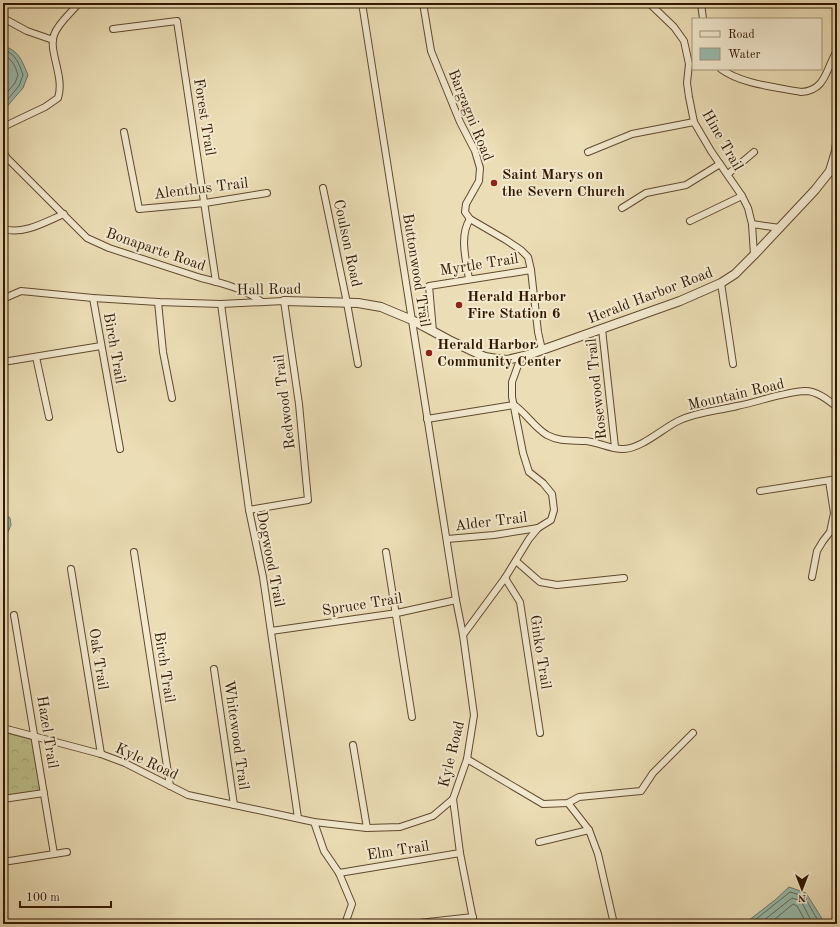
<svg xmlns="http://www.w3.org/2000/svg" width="840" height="927" viewBox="0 0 840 927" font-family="'Old Standard TT',serif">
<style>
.park{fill:url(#park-crowns);stroke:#786c46}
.water{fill:#98bcae;stroke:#6f7a69}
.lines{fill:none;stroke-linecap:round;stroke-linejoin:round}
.shore{stroke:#656a58;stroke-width:1}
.minor-casing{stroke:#60492e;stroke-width:8}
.tertiary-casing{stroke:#60492e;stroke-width:10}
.minor{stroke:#f2e9cf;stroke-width:6}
.tertiary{stroke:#f2e9cf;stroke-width:8}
.poi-dot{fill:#8f2418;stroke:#f2e9cf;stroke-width:1.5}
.labels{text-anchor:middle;stroke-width:4;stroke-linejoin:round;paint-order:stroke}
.street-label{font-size:15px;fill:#321801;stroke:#f2e9cf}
.poi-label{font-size:15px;font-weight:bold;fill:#321801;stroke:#f2e9cf;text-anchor:start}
</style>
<defs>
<pattern id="park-crowns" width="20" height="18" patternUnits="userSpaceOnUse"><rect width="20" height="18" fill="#bdbf8a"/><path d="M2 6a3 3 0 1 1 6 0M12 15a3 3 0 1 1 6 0" fill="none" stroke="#a3a375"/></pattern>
</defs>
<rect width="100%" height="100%" fill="#ebddb5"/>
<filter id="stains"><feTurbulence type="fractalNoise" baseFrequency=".005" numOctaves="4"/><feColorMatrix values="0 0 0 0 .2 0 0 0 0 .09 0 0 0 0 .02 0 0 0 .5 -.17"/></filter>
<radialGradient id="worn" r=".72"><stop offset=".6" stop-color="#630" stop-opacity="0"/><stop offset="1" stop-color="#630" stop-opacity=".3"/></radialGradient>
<polygon class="park" points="3,732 33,740 41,791 3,797"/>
<g class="water">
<path d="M3 46C19 50 22 61 28 75L23 88 3 111Z"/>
<polygon points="3,513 10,518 11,525 3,543"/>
<polygon points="789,887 806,893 821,917 823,924 744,924 775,900"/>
</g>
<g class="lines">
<g class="shore">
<path d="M3 50C16 53 19 64 23 75L19 86 3 105"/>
<path d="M3 55C13 59 15 66 18 75L15 83 3 97"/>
<polyline points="750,924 790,892 804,896 817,919 819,924"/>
<polyline points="759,924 792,898 801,901 813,924"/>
<polyline points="769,924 793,904 797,906 807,924"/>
</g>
<defs>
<g id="minor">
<polyline points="423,3 431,51 460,122 475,151 480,168 479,181 466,204 465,212 470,219 506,240 521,250 528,257 531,270 538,332 542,350"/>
<polyline points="649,3 674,27 684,41 689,64 687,83 689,97 694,122 711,151 742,196 748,208 752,224 754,255"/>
<polyline points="701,3 703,19"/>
<polyline points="3,18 27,31 53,40"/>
<polyline points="113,29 177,21 216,282"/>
<path d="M721 69C741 84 776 87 801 92 826 91 826 68 837 51"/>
<path d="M3 127 45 107 58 98C65 77 48 51 54 35 58 23 71 13 79 3"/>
<polyline points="124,132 139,209 205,203 267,193"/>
<path d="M3 152 7 158 87 238 109 248 201 278C222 283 245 289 262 302"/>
<polyline points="588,152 632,134 694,122"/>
<polyline points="728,174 754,152"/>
<polyline points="323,188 347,303 358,364"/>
<polyline points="622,208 646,193 686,185 720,164"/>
<polyline points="690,221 742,196"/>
<polyline points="752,224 780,228"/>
<path d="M3 229C24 235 45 222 64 214"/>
<path d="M469 279C466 260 459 236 470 219"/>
<polyline points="721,283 733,364"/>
<polyline points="93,298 120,449"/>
<polyline points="3,302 5,298 21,291 93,298 158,302 221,304 284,301 299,404 308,500 249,510"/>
<polyline points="158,302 163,352 172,398"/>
<polyline points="221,304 249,510 263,577 298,818"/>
<polyline points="602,329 615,447"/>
<polyline points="433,331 429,286 531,270"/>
<polyline points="36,357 49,417"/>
<polyline points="3,362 101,346"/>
<path d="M514 405C526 413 534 427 547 435 560 442 572 440 586 441 598 442 612 450 624 449 642 448 662 429 678 421 696 412 717 411 737 406 758 402 783 392 805 391 817 391 828 400 837 407"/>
<polyline points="427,419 514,405"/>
<polyline points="760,491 837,479"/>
<polyline points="447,539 494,535 538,528"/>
<polyline points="134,552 170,786"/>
<polyline points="386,552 412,717"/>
<polyline points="516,561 540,582 557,585 624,578"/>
<polyline points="71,569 101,754"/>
<polyline points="812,577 817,551 823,541 830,532 834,513 829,481"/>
<polyline points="505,578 520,602 540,733"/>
<polyline points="14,615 54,854"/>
<polyline points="271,631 397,613 456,600"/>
<polyline points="463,635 505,578 529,539 538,528 551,520 554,510 552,494 543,483 529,472 523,453 512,397 512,382 521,357"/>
<polyline points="214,669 234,805"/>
<polyline points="3,728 101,754 125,763 188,795 314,822 367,828 400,827 433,816 453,799 467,759 474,715 463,635 456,600 362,3"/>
<polyline points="353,745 367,828"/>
<polyline points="467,759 543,804 568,803 579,797 641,791 653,773 693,733"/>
<polyline points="3,799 44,793"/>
<polyline points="453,799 460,853 474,924"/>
<polyline points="568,803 589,830 598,854 614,924"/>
<polyline points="314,822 324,851 339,873 352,904 345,924"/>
<polyline points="539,842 589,830"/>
<polyline points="3,862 67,852"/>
<polyline points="339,873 460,853"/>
<polyline points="410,924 473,917"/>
</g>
<polyline id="tertiary" points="284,301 358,303 381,307 412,320 449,340 485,357 497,359 507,360 528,355 680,301 721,283 735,274 754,255 815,190 830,171 836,151 837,143"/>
</defs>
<use href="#minor" class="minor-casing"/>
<use href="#tertiary" class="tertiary-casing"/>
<use href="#minor" class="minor"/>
<use href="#tertiary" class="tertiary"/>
</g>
<g class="poi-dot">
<circle cx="494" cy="183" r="4"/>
<circle cx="459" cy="305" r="4"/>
<circle cx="429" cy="353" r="4"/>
</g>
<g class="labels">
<g class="street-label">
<text transform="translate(471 115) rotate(68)" y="5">Bargagni Road</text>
<text transform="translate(205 117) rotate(81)" y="5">Forest Trail</text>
<text transform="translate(723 140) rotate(60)" y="5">Hine Trail</text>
<text transform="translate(201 188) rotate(-7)" y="5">Alenthus Trail</text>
<text transform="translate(348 243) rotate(78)" y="5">Coulson Road</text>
<text transform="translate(156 249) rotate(19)" y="5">Bonaparte Road</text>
<text transform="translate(479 264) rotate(-9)" y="5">Myrtle Trail</text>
<text transform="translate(417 270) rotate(81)" y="5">Buttonwood Trail</text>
<text transform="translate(269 289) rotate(-1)" y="5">Hall Road</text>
<text transform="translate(650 295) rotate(-21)" y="5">Herald Harbor Road</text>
<text transform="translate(115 348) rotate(80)" y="5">Birch Trail</text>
<text transform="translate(596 389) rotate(-96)" y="5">Rosewood Trail</text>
<text transform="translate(736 394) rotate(-13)" y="5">Mountain Road</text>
<text transform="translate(284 402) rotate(-97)" y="5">Redwood Trail</text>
<text transform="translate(491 521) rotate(-7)" y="5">Alder Trail</text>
<text transform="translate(271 559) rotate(79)" y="5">Dogwood Trail</text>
<text transform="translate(362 604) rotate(-9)" y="5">Spruce Trail</text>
<text transform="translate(541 652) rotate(81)" y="5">Ginko Trail</text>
<text transform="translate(99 659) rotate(81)" y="5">Oak Trail</text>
<text transform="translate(165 667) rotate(81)" y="5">Birch Trail</text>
<text transform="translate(48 732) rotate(81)" y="5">Hazel Trail</text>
<text transform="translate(237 735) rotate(82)" y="5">Whitewood Trail</text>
<text transform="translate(451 754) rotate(-76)" y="5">Kyle Road</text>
<text transform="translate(147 761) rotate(25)" y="5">Kyle Road</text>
<text transform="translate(398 850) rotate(-9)" y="5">Elm Trail</text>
</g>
<g class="poi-label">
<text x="502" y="179">Saint Marys on<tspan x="502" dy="17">the Severn Church</tspan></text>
<text x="467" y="301">Herald Harbor<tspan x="467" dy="17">Fire Station 6</tspan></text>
<text x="437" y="349">Herald Harbor<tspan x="437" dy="17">Community Center</tspan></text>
</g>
</g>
<rect width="840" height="927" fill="none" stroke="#ebddb5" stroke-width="16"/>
<rect x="4" y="4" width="832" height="919" fill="none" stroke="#321801" stroke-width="2"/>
<rect x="8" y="8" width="824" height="911" fill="none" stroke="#321801"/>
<rect x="692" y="18" width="130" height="52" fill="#f2e9cf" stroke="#a5957d"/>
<rect x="700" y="31" width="20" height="6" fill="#f2e9cf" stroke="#a5957d"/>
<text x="728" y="38" font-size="12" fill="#321801">Road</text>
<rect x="700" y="48" width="20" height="12" fill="#98bcae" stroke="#a5957d"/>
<text x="728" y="58" font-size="12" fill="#321801">Water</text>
<g transform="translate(802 889) rotate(180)" stroke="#f2e9cf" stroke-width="3" paint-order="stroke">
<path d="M0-3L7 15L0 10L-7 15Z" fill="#321801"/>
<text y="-6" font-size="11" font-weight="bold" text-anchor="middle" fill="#321801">N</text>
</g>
<path d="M20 901v6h91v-6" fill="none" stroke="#321801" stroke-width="2"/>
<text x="26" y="901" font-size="12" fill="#321801" stroke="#f2e9cf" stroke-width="3" paint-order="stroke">100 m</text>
<rect width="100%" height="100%" filter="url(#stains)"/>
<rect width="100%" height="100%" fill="url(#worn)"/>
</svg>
